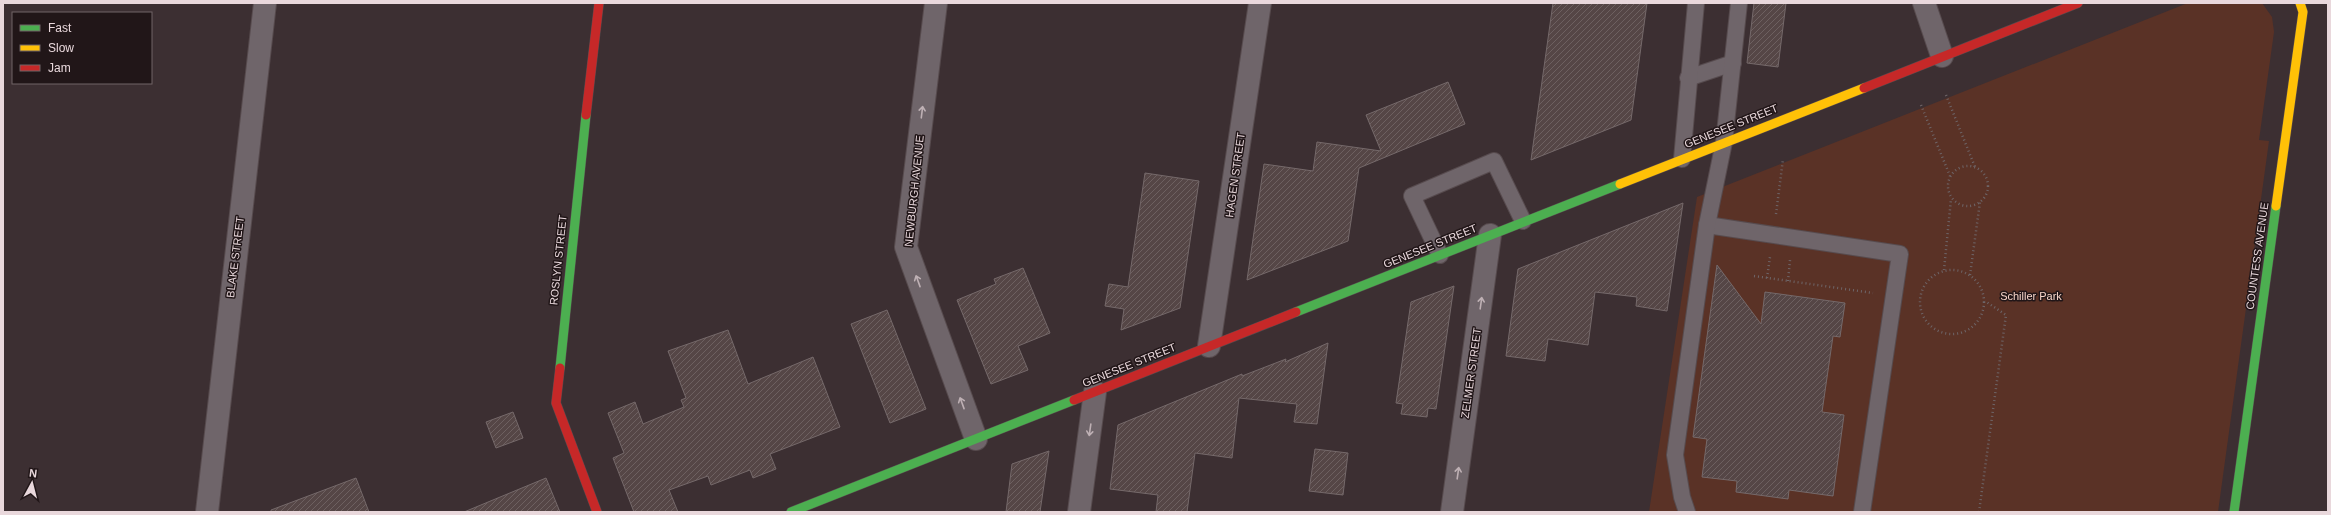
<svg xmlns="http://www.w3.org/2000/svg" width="2331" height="515" viewBox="0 0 2331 515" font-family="Arial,sans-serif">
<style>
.park{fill:#5a3226}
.building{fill:url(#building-hatch);stroke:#75696a}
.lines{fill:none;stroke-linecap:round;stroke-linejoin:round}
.lane-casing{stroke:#574b4e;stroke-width:18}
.street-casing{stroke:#574b4e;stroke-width:24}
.fast-casing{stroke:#574b4e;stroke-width:10}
.slow-casing{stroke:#574b4e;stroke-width:10}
.jam-casing{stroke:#574b4e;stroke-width:10}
.path{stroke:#6e6568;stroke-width:2.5;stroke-dasharray:1 3;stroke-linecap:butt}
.lane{stroke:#6f656a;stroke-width:16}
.street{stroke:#6f656a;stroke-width:22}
.fast{stroke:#4caf50;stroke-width:9}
.slow{stroke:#ffc107;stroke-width:9}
.jam{stroke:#c62828;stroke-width:9}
.oneway{stroke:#beb0b4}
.labels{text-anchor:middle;stroke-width:3;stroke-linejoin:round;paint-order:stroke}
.street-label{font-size:11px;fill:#e9d8dc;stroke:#211618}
.park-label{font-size:11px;fill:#f7d5c9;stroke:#211618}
</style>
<defs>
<pattern id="building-hatch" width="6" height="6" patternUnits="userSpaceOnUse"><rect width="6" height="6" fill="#554646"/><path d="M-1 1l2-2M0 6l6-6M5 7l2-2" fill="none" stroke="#6d6060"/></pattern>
</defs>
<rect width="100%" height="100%" fill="#3c2f32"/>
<polygon class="park" points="2188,3 2262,3 2272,17 2274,32 2259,140 2269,141 2218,512 1649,512 1697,197"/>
<g class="building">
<polygon points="1553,3 1647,3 1631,120 1531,160"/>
<polygon points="1754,3 1786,3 1778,67 1747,63"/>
<polygon points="1448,82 1465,124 1359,168 1348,241 1247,280 1264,164 1313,171 1317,142 1381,151 1366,115"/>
<polygon points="1145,173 1199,181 1180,308 1121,330 1124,309 1105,306 1109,284 1128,287"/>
<polygon points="1683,203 1667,311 1636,306 1637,297 1595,292 1588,345 1548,339 1545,361 1506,356 1518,269"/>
<polygon points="1717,265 1761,324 1765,292 1845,303 1840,337 1833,336 1822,412 1844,415 1833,496 1789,490 1788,499 1736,492 1737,481 1702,477 1707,439 1693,437"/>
<polygon points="1023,268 1050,333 1018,346 1028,370 991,384 957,300 996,284 994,279"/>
<polygon points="1454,286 1436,409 1428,408 1427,417 1401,414 1403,404 1396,403 1411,302"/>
<polygon points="887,310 926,409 890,423 851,324"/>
<polygon points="728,330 748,384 813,357 840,427 770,454 776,469 753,478 750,470 711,485 708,476 669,490 678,512 634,512 613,458 624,453 608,413 635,402 643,424 684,407 681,400 686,398 668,351"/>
<polygon points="1328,343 1317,424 1294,422 1297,404 1239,398 1232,458 1195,453 1187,512 1156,512 1158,495 1110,489 1118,425 1242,374 1242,376 1286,359 1285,362"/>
<polygon points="513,412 523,438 496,448 486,422"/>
<polygon points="1315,449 1348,453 1343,495 1309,491"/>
<polygon points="1049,451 1040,512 1006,512 1012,464"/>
<polygon points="356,478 369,512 271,512 271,510"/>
<polygon points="546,478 560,512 464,512"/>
</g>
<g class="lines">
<defs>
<g id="lane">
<polyline points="1688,78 1733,63"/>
<polyline points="1682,159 1696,3"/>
<polyline points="1707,225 1900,254 1862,512"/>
<polyline points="1440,255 1412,196 1494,161 1523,221"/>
<polyline points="1687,512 1682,497 1675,455 1707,225 1724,142 1739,3"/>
</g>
<g id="street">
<polyline points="936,3 906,247 976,439"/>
<polyline points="1924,3 1942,56"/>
<polyline points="1209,346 1260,3"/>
<polyline points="207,512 265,3"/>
<polyline points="1079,512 1095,392"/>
<polyline points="1452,512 1490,235"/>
</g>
<g id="fast">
<polyline points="1296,312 1620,184"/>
<polyline points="560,368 586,115"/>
<polyline points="791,512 1074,400"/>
<polyline points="2234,512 2276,206"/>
</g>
<g id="slow">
<polyline points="1620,184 1864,88"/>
<polyline points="2276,206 2303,12 2300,3"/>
</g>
<g id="jam">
<polyline points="1864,88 2078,3"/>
<polyline points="586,115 599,3"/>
<polyline points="560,368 556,403 597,512"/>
<polyline points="1074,400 1296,312"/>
</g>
</defs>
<use href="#lane" class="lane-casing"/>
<use href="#street" class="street-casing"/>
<use href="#fast" class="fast-casing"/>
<use href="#slow" class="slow-casing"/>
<use href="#jam" class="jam-casing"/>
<g class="path">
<polyline points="1946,95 1975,167"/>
<polyline points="1921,105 1950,176"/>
<circle cx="1968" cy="186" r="20"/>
<polyline points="1776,214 1783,159"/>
<circle cx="1952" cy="302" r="32"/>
<polyline points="1944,270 1951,199"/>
<polyline points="1970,275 1980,202"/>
<polyline points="1754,276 1873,293"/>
<polyline points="1767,278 1770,257"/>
<polyline points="1788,281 1790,260"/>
<polyline points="1979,512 2006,315 1985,301"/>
</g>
<use href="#lane" class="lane"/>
<use href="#street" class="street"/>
<use href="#fast" class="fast"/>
<use href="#slow" class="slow"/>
<use href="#jam" class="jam"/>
</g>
<defs><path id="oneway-shaft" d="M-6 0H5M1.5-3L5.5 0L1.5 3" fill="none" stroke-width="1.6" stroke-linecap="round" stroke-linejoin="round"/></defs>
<g class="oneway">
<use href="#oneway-shaft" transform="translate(922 112) rotate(-83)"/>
<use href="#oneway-shaft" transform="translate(918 281) rotate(-110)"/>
<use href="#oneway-shaft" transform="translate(1481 303) rotate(-82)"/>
<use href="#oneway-shaft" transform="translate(962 403) rotate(-110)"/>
<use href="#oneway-shaft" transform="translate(1090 430) rotate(98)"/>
<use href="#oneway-shaft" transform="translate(1458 473) rotate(-82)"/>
</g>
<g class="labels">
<g class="street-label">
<text transform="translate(1731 126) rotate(-22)" y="4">GENESEE STREET</text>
<text transform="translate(1235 175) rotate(-82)" y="4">HAGEN STREET</text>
<text transform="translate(914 191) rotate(-84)" y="4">NEWBURGH AVENUE</text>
<text transform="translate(1430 246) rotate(-22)" y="4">GENESEE STREET</text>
<text transform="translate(2257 256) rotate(-82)" y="4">COUNTESS AVENUE</text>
<text transform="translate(235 257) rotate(-83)" y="4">BLAKE STREET</text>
<text transform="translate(558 260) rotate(-84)" y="4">ROSLYN STREET</text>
<text transform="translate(1129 365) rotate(-22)" y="4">GENESEE STREET</text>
<text transform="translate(1471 373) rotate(-82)" y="4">ZELMER STREET</text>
</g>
<g class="park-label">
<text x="2031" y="300">Schiller Park</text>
</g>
</g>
<rect width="2331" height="515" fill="none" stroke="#e9d8dc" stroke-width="8"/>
<rect x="12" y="12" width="140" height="72" fill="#211618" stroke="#716466"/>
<rect x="20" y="25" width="20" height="6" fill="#4caf50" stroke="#716466"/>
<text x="48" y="32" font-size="12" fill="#e9d8dc">Fast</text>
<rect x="20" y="45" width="20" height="6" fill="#ffc107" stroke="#716466"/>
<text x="48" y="52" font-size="12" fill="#e9d8dc">Slow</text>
<rect x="20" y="65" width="20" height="6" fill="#c62828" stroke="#716466"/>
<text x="48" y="72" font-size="12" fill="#e9d8dc">Jam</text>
<g transform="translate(32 483) rotate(7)" stroke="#211618" stroke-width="3" paint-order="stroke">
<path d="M0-3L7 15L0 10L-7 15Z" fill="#e9d8dc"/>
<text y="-6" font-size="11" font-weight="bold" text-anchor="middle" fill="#e9d8dc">N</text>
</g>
</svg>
